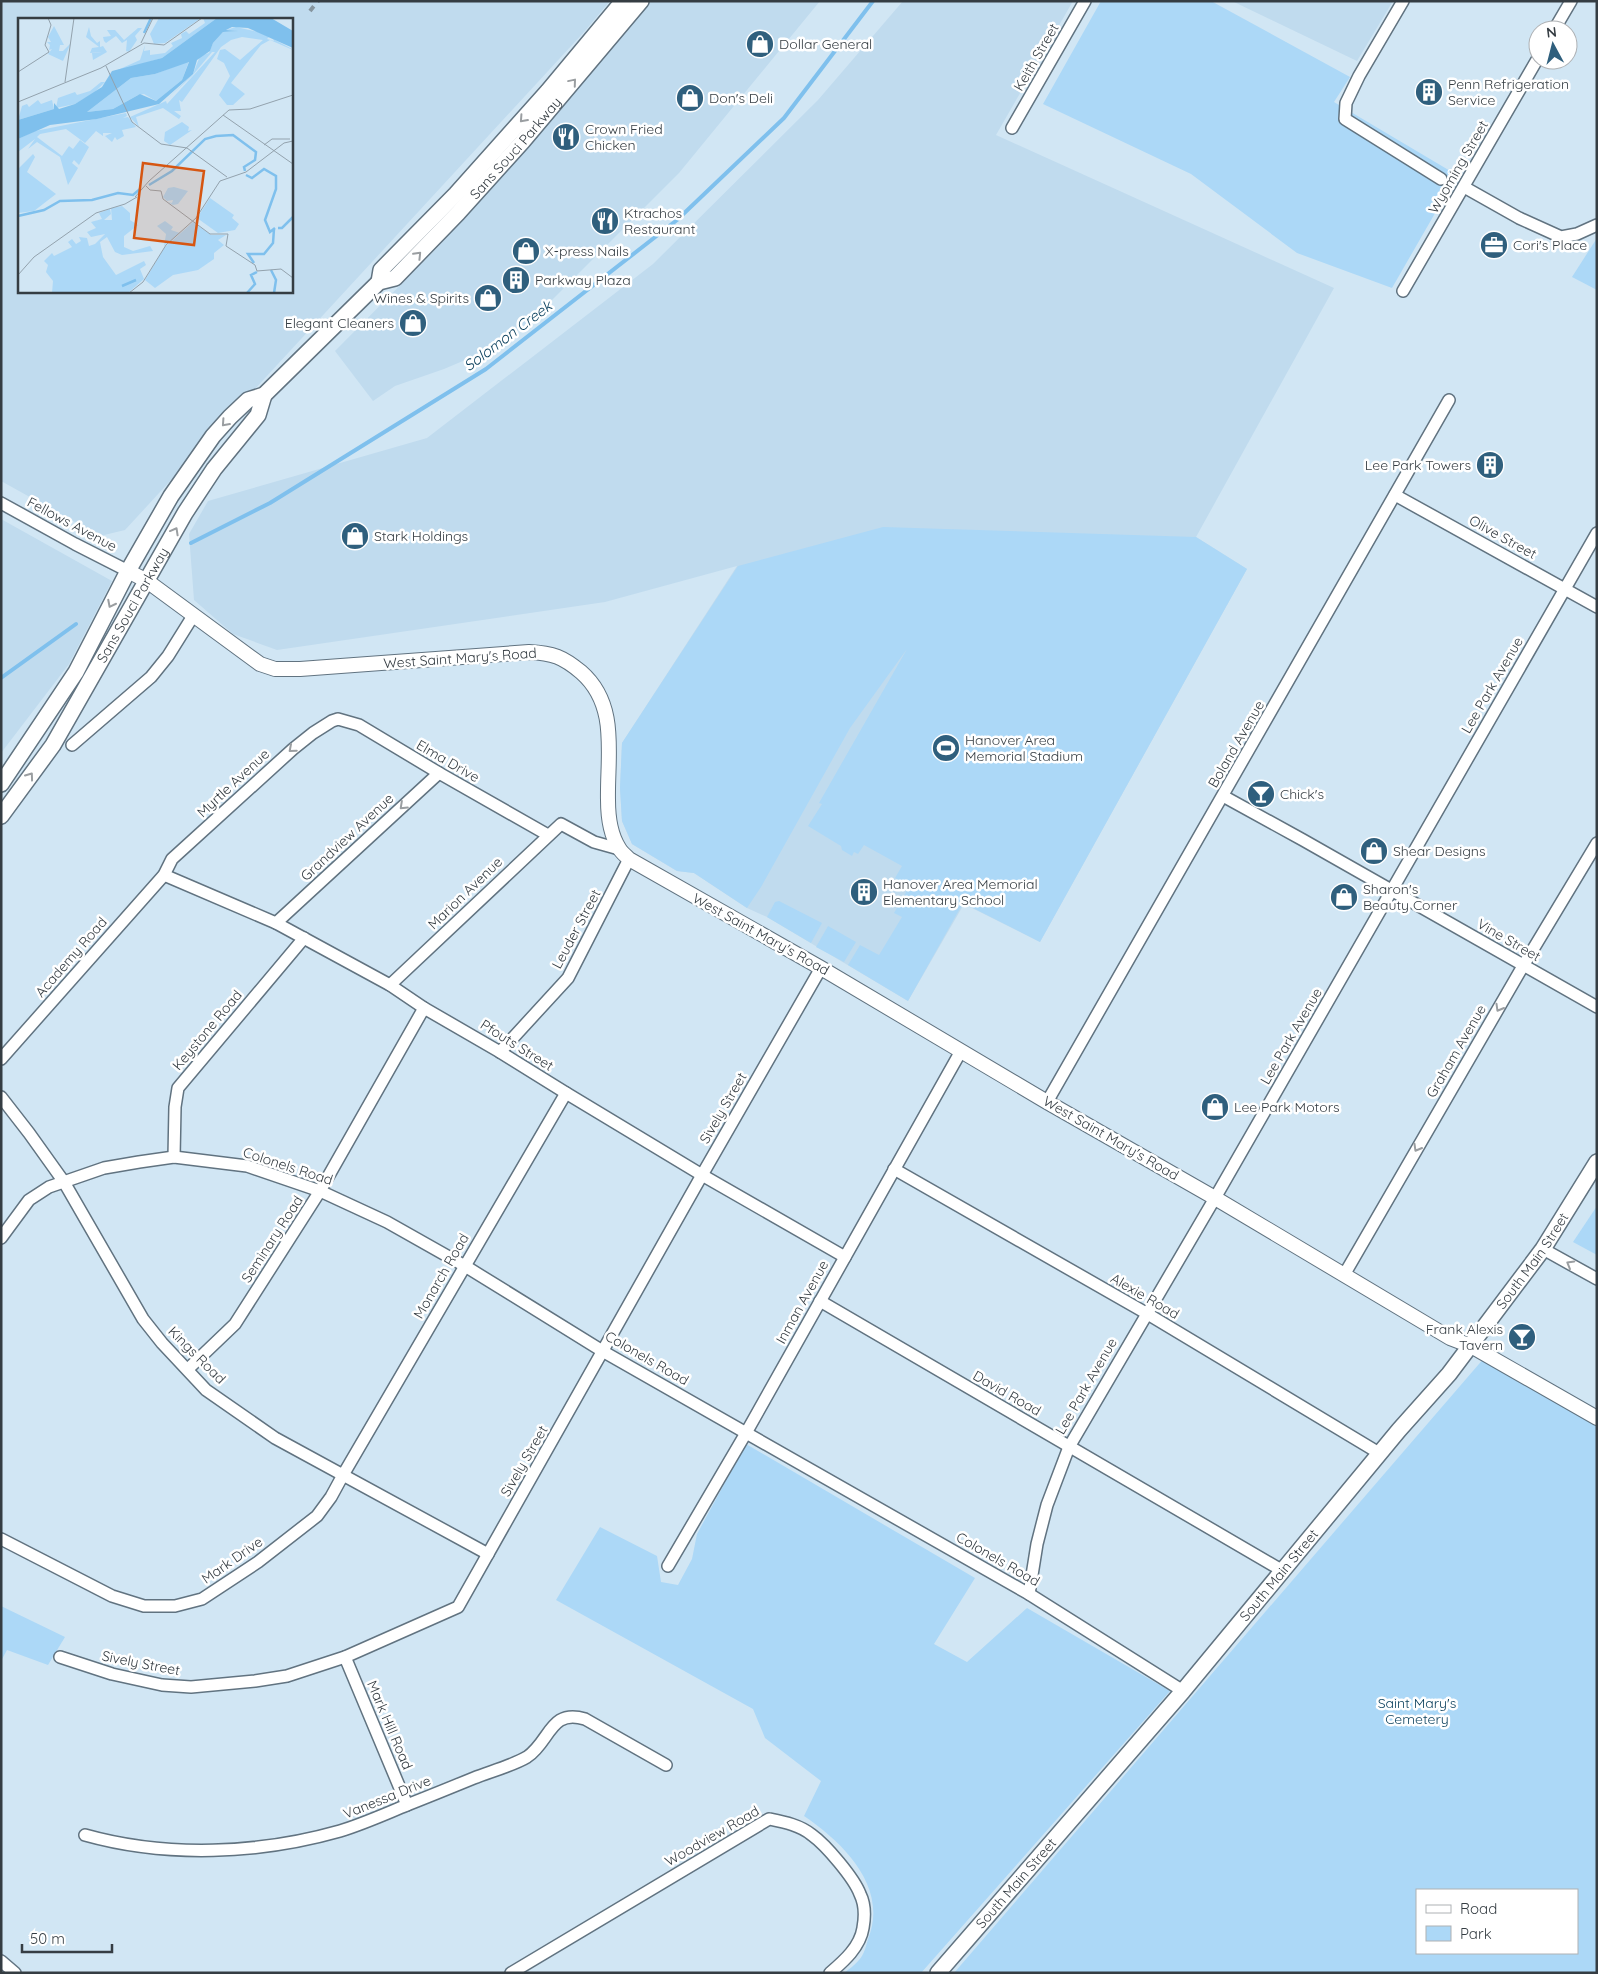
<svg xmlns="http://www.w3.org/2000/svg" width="1598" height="1974" viewBox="0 0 1598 1974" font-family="Quicksand,sans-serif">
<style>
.built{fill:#c0dbee;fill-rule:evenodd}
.green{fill:#acd8f7;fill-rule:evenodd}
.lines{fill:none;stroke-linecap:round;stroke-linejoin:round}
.stream{stroke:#7fc0ed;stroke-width:4}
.minor-casing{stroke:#617380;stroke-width:14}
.tertiary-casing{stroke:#617380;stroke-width:16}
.secondary-casing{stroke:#617380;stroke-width:18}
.minor{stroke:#fff;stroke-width:11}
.tertiary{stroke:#fff;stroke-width:14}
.secondary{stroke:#fff;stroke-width:15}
.rail{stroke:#86959f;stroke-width:4;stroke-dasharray:6 6;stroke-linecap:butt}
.oneway{stroke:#9a9ea1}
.labels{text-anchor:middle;stroke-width:5;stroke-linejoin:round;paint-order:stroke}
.poi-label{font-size:14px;fill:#353d43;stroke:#fff;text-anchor:start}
.street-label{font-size:14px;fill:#353d43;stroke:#fff}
.park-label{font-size:14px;fill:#083e5b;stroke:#fff}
.water-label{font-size:15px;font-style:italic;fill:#043b59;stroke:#fff}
.inset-river{fill:none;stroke:#7fc0ed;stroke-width:2.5}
.inset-road{fill:none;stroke:#93a2ad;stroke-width:1}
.view{fill:#d65612;fill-opacity:0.15;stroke:#d65612;stroke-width:2.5}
.inset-edge{fill:none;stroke:#353d43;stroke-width:2.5}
</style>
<rect width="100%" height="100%" fill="#d1e6f4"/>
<g class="built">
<path d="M1 1H610L584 32 125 530 100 536 1 481ZM19 19H291V291H19Z"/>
<polygon points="649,1 820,1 679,173 550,302 503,344 444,369 395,386 373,401 335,351 439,246"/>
<polygon points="903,1 1073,1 996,135 1334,288 1196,537 1247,569 1040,942 964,904 908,1001 767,917 747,908 694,873 677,871 632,844 622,821 620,788 622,743 737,566 605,602 277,650 233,634 194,600 189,534 208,501 427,438 653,264 818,100"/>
<polygon points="1232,1 1393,1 1357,61"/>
<polygon points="1,519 112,581 69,664 1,753"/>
</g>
<g class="green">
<polygon points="1101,1 1211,1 1350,77 1334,102 1457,175 1392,288 1297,253 1191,174 1043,104"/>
<polygon points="1597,238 1597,290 1572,277"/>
<polygon points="883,527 1196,537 1247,569 1040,942 963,903 908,1001 848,965 860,945 879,955 902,917 894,913 909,887 895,878 902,866 864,845 858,854 854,852 852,856 842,850 841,846 808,826 822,804 819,803 907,649 850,728 761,887 747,908 694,873 677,871 632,844 622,821 620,788 622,743 738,566"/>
<polygon points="779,901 822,923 811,943 767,917 775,902"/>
<polygon points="828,926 856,942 844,962 816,947"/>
<polygon points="1597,1206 1597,1255 1573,1242"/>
<path d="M1485 1357 1597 1422V1973H954ZM1417 1890H1577V1953H1417Z"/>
<path d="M746 1444 975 1578 934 1644 967 1662 1027 1608 1170 1691 921 1973H844C849 1969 855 1965 859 1960 864 1955 866 1946 868 1939 889 1888 844 1843 804 1816L821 1781 765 1738 753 1709 556 1600 600 1527 657 1556 661 1582 678 1585 692 1559 697 1534Z"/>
<polygon points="1,1606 65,1637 48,1665 7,1650 1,1661"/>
</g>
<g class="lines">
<g class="stream">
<polyline points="191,543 270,503 486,369 677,220 784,118 873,1"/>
<polyline points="1,678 76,624"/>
</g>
<defs>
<g id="minor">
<polyline points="1403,1 1359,76 1346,103 1345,119 1441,179"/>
<polyline points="1554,30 1571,1"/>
<polyline points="1012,128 1085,1"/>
<polyline points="1464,187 1519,218 1561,237 1577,234 1597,225"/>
<polyline points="1403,291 1538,58"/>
<polyline points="1395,495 1597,607"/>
<polyline points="1,503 75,544 128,571"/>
<polyline points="72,745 151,677 168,656 193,616"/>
<polyline points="1223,796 1303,840 1597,1007"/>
<polyline points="164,875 276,923 390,985 424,1008 500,1052 566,1093 702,1175 845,1257"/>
<polyline points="276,923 439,773"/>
<polyline points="390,985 561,824 594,842 619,849"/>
<polyline points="500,1052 568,978 629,859"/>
<polyline points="1,1059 164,875 172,859 293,749 313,733 332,721 338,719 359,725 439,773 548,835"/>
<polyline points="1,1097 29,1133 64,1182 143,1319 162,1343 206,1390 275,1438 488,1554"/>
<polyline points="1047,1102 1449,400"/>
<polyline points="174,1157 175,1107 178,1088 304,938"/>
<polyline points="894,1169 1146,1313 1379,1453"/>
<polyline points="1,1238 29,1200 49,1187 104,1168 139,1162 174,1157 247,1166 320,1191 387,1222 465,1266 604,1352 1029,1594 1183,1691"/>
<polyline points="1543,1249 1597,1279"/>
<polyline points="1344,1275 1523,966 1597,843"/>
<polyline points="820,1301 1283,1571"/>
<polyline points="188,1369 235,1324 320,1191 424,1008"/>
<polyline points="1,1539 112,1596 144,1606 175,1606 202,1599 258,1562 317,1516 331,1497 343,1475 566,1093"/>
<polyline points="668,1566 746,1433 961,1051"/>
<polyline points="1029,1594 1037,1544 1047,1505 1069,1447 1215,1198 1597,533"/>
<polyline points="60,1657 112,1674 162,1685 191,1687 255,1681 287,1676 345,1657 458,1607 702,1175 821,968"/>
<polyline points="345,1657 407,1805"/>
<path d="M85 1835C167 1858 259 1854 340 1831 363 1824 385 1814 407 1805 430 1796 452 1787 474 1778 489 1772 514 1765 527 1757 550 1742 550 1708 585 1719L666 1765"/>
<polyline points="1,1961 15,1973"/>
<path d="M511 1973 769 1819C784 1822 800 1825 812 1835 826 1845 854 1878 860 1894 865 1904 865 1917 863 1928 860 1947 844 1961 830 1973"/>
</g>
<path id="tertiary" d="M128 571 147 581 260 664 275 669H300L529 652C553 653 563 657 581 672 619 705 607 755 608 800 608 816 610 834 619 848 621 852 626 856 629 859L821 968 1047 1102 1215 1198 1450 1338 1471 1346 1597 1418"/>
<g id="secondary">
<polyline points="379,282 381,270 456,194 548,91 623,1"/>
<path id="s1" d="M1 784 76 672 128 571 171 496 213 436 230 417 248 400 264 395 379 282 395 278 458 213 523 141 641 1"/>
<path id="s2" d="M1 816 53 745 185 513 214 469 258 415 264 395"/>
<path id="s3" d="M938 1973 1183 1691 1399 1430 1449 1374 1543 1249 1597 1162"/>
</g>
</defs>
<use href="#minor" class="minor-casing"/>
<use href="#tertiary" class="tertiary-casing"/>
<use href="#secondary" class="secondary-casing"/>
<use href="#minor" class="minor"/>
<use href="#tertiary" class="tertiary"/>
<use href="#secondary" class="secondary"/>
<polyline class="rail" points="310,11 318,1"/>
</g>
<defs><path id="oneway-chevron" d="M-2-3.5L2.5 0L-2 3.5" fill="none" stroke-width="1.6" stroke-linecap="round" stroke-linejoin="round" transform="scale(1.25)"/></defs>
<g class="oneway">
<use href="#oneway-chevron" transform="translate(573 82) rotate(-50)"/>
<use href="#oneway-chevron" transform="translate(523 119) rotate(132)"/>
<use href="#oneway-chevron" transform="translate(418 255) rotate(-46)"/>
<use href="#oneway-chevron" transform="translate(225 423) rotate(132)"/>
<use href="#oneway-chevron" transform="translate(175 531) rotate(-61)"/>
<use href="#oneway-chevron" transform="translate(111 604) rotate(117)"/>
<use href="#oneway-chevron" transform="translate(292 749) rotate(139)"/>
<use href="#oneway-chevron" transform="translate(30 776) rotate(-54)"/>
<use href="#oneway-chevron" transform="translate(403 806) rotate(137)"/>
<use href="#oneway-chevron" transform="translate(1499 1008) rotate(120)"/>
<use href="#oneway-chevron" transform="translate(1417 1148) rotate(120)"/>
<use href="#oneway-chevron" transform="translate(1570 1264) rotate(-150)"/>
</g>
<defs>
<symbol id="shop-disc" viewBox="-11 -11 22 22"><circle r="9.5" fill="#2f5f7d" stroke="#fff"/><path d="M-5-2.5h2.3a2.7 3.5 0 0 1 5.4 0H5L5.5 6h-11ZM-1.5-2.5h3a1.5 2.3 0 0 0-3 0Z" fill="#fff"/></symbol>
<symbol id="building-disc" viewBox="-11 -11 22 22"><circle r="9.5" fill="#2f5f7d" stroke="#fff"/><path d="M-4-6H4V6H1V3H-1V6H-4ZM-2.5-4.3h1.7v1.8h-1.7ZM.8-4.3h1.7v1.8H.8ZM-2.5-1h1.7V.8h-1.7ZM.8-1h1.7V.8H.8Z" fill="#fff"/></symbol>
<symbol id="restaurant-disc" viewBox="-11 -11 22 22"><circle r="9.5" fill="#2f5f7d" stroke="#fff"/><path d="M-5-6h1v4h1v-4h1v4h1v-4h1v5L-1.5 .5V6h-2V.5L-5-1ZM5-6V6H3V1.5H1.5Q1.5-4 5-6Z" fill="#fff"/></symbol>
<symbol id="office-disc" viewBox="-11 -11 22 22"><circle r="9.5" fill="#2f5f7d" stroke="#fff"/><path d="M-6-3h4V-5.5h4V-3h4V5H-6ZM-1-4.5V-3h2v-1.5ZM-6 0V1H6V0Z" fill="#fff"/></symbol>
<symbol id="stadium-disc" viewBox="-11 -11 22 22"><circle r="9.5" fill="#2f5f7d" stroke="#fff"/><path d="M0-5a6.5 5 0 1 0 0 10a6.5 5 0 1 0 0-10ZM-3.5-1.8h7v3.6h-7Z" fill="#fff"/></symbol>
<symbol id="bar-disc" viewBox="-11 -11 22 22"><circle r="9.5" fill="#2f5f7d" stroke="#fff"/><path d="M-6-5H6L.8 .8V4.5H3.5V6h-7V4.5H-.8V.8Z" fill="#fff"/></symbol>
</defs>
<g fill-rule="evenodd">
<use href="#shop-disc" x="744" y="28" width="32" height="32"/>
<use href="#building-disc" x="1413" y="76" width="32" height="32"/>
<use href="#shop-disc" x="674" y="82" width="32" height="32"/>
<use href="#restaurant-disc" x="550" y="121" width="32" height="32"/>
<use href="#restaurant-disc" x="589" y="205" width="32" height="32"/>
<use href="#office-disc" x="1478" y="229" width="32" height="32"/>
<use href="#shop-disc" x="510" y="235" width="32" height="32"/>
<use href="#building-disc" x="500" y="264" width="32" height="32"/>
<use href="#shop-disc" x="472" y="282" width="32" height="32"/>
<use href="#shop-disc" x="397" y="307" width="32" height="32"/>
<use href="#building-disc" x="1474" y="449" width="32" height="32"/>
<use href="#shop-disc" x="339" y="520" width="32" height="32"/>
<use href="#stadium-disc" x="930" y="732" width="32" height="32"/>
<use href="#bar-disc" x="1245" y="778" width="32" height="32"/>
<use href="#shop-disc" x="1358" y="835" width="32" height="32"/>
<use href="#building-disc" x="848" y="876" width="32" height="32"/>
<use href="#shop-disc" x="1328" y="881" width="32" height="32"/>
<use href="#shop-disc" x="1199" y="1091" width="32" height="32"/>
<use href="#bar-disc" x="1506" y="1321" width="32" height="32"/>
</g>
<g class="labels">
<g class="poi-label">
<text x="779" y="49">Dollar General</text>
<text x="1448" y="89">Penn Refrigeration<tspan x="1448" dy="16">Service</tspan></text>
<text x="709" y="103">Don's Deli</text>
<text x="585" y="134">Crown Fried<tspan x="585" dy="16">Chicken</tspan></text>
<text x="624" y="218">Ktrachos<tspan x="624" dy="16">Restaurant</tspan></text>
<text x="1513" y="250">Cori's Place</text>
<text x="545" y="256">X-press Nails</text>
<text x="535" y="285">Parkway Plaza</text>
<text x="469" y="303" text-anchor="end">Wines &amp; Spirits</text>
<text x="394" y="328" text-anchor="end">Elegant Cleaners</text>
<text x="1471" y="470" text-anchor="end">Lee Park Towers</text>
<text x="374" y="541">Stark Holdings</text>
<text x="965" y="745">Hanover Area<tspan x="965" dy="16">Memorial Stadium</tspan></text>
<text x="1280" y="799">Chick's</text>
<text x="1393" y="856">Shear Designs</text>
<text x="883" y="889">Hanover Area Memorial<tspan x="883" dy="16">Elementary School</tspan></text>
<text x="1363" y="894">Sharon's<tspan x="1363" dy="16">Beauty Corner</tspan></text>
<text x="1234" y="1112">Lee Park Motors</text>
<text x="1503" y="1334" text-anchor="end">Frank Alexis<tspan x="1503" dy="16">Tavern</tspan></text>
</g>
<g class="street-label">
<text transform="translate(1036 57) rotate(-60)" y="5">Keith Street</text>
<text dy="5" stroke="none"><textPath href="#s1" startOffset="830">Sans Souci Parkway</textPath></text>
<text transform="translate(1458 167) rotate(-60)" y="5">Wyoming Street</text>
<text transform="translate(72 524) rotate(28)" y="5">Fellows Avenue</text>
<text transform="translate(1503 537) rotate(29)" y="5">Olive Street</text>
<text dy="5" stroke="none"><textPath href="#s2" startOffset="249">Sans Souci Parkway</textPath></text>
<text transform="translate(460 658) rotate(-4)" y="5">West Saint Mary's Road</text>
<text transform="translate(1492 685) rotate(-60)" y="5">Lee Park Avenue</text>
<text transform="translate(1236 744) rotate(-60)" y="5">Boland Avenue</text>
<text transform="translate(448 761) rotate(30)" y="5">Elma Drive</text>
<text transform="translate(233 783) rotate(-43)" y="5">Myrtle Avenue</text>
<text transform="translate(347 837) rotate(-43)" y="5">Grandview Avenue</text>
<text transform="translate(465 893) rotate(-44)" y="5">Marion Avenue</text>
<text transform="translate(576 929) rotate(-62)" y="5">Leuder Street</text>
<text transform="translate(761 934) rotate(29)" y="5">West Saint Mary's Road</text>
<text transform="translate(1509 940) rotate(30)" y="5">Vine Street</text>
<text transform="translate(71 957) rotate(-49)" y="5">Academy Road</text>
<text transform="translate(207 1030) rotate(-50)" y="5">Keystone Road</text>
<text transform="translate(1291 1036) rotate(-60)" y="5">Lee Park Avenue</text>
<text transform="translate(517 1045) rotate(32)" y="5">Pfouts Street</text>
<text transform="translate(1456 1051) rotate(-60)" y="5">Graham Avenue</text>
<text transform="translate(723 1108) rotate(-60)" y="5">Sively Street</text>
<text transform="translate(1111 1138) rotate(30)" y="5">West Saint Mary's Road</text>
<text transform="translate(288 1166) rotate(18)" y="5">Colonels Road</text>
<text transform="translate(272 1239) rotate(-57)" y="5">Seminary Road</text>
<text dy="5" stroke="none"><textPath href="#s3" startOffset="928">South Main Street</textPath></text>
<text transform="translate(441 1276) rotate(-60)" y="5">Monarch Road</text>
<text transform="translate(1145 1296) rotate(30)" y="5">Alexie Road</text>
<text transform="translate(802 1302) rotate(-61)" y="5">Inman Avenue</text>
<text transform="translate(197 1355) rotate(45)" y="5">Kings Road</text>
<text transform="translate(647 1358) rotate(30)" y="5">Colonels Road</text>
<text transform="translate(1086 1386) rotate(-60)" y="5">Lee Park Avenue</text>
<text transform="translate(1007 1393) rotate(30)" y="5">David Road</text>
<text transform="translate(524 1461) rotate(-60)" y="5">Sively Street</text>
<text transform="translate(998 1559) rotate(30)" y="5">Colonels Road</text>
<text transform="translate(232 1560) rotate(-35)" y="5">Mark Drive</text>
<text dy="5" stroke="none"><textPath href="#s3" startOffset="524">South Main Street</textPath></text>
<text transform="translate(141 1663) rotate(11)" y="5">Sively Street</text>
<text transform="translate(390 1725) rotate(67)" y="5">Mark Hill Road</text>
<text transform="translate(387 1797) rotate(-22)" y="5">Vanessa Drive</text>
<text transform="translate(712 1836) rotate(-30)" y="5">Woodview Road</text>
<text dy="5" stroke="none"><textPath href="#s3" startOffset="119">South Main Street</textPath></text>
</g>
<g class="park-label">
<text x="1417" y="1708">Saint Mary's<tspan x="1417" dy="16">Cemetery</tspan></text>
</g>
<g class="water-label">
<text transform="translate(508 336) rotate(-37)" y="5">Solomon Creek</text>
</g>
</g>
<g transform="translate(18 18)">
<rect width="275" height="275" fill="#d1e6f4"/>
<path d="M141 0H183L147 25 136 26 132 16ZM185 0H199L144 40 93 55 122 42 127 27 126 33 132 32V37L147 35 155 28 153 25 164 20 163 16 168 13 171 16 187 5ZM36 8 46 27H42L41 33H45L53 25 45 43 30 36 34 31 31 32 32 27 29 24H33L30 19ZM71 9 73 18 79 25 82 23V29L85 28 89 34 75 42 74 35 84 34 72 35 74 30 81 29 68 19ZM218 9 240 14 251 19 249 21 256 23 255 21 274 31 275 32 252 22 243 27 213 65 227 76 215 87H209L201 77 212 58 206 45 199 41 202 32 207 31 222 42 245 22 224 19 213 22 203 29 164 84 161 82 163 93H156L163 98 161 101 145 90 118 99 121 109 112 99 148 83 149 86 197 34H194L174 58 149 81 175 56 182 38 191 35 195 25 205 14 219 13 208 12ZM120 10H124L117 18 119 22 111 34 108 33 109 22 104 25 98 18 88 25 86 23 85 19 93 18 89 12H97L106 22ZM171 43 164 62 138 83 126 76 120 77 95 91 69 94 113 60 137 56ZM83 64H87L76 75 57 86 38 90 40 80 57 74 59 77 72 73ZM20 82 23 86 34 82 36 91 0 102 4 88 9 86 11 89ZM108 95 109 98 105 100 110 99 118 109 104 112 106 118 99 122 97 119 94 124 87 118 94 115H85V118L78 113 67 125 48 111 22 116 19 119 44 138 51 128 55 131 62 122 71 129 61 147 56 142 54 145 60 150 50 167 42 139 19 124 10 131 17 121 0 134V121L17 113ZM164 104 171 109 170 113 174 112 152 127 146 123 147 114ZM15 136 17 139 9 154 38 176 16 193 0 195V151ZM156 169 170 173 160 186 155 187 150 184 154 185 155 182 149 183 145 179 150 170ZM192 180 216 197 214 200 221 206 217 212 200 215 179 200ZM104 188 112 195V202L120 207 106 218V229L115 233 132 228 135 233 104 237 97 234 89 219 82 224 85 239 98 257 126 243 128 247 122 251 126 261 110 275H34L35 263 28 254 30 247 26 243 34 235 36 238 54 229 50 224 54 221 58 226 63 223 61 219 69 220 71 228 77 226 87 216 73 219 69 214 78 210 73 204 84 201 81 195 92 191 93 196 86 202H94L93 190ZM147 203 155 209 153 212 162 215 146 228 148 216 139 208ZM175 204 193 217H208L200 222 206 227 196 235V241L180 252 155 257 137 270 127 262 146 230Z" fill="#acd8f7"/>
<path d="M199 0H253L275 13V30L230 10 214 9 208 12 220 13 205 14 195 25 192 33 179 42 175 56 141 86 79 101 32 107 0 121V102L36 91V85L41 91 57 86 84 69 94 53 144 40ZM171 44 164 62 138 83 122 76 95 91 69 94 113 60 137 56Z" fill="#7fc0ed" fill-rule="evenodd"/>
<path class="inset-river" d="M126 15 133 0M228 157 234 160 246 151 258 158V171L247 202 252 214 257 210M131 167 154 153 187 121 198 118 215 117 238 134 237 142 226 149 227 153M0 198 26 192 42 183 74 182 100 175 115 177 122 171M260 210H264L275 199M236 245 230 236H246L255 225 256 211M253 252 258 262 256 275M104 268 118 262M229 275 237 266 233 257 239 254"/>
<path class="inset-road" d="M123 25 135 0M88 48 114 104 143 126 169 130M83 50 126 25 146 27 184 0M0 54 31 34 27 27 33 7 30 0M47 64 56 0M0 84 83 50M205 97 275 146M246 127 254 121H272M169 130 209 159M128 168 132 172 143 173 145 181 192 216H210L208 228 237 247 239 253 263 251 275 260M117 179 131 163 211 92 232 91 275 77M0 257 16 239 78 195 107 186 119 179M111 275 125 264 148 227 178 200 202 163 228 154 266 125 275 123"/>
<path class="view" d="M125 145 186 153 176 227 116 220Z"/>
<rect width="275" height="275" class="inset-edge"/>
</g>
<rect width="1598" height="1974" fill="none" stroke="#353d43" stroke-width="5"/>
<rect x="1416" y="1889" width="162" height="65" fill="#ffffff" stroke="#aeb1b4"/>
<rect x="1426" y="1905" width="25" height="8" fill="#ffffff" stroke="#aeb1b4"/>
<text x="1460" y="1914" font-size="15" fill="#353d43">Road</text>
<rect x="1426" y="1926" width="25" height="15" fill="#acd8f7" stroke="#aeb1b4"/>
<text x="1460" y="1939" font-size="15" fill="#353d43">Park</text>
<g transform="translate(1553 45) rotate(353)"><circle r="24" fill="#ffffff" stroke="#aeb1b4"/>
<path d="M0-4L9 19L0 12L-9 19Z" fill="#2f5f7d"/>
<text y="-8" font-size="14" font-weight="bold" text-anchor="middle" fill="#353d43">N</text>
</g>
<path d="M22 1944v8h90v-8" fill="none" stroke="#353d43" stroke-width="2.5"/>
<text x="30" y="1944" font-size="15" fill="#353d43" stroke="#ffffff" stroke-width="4" paint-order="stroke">50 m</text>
</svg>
